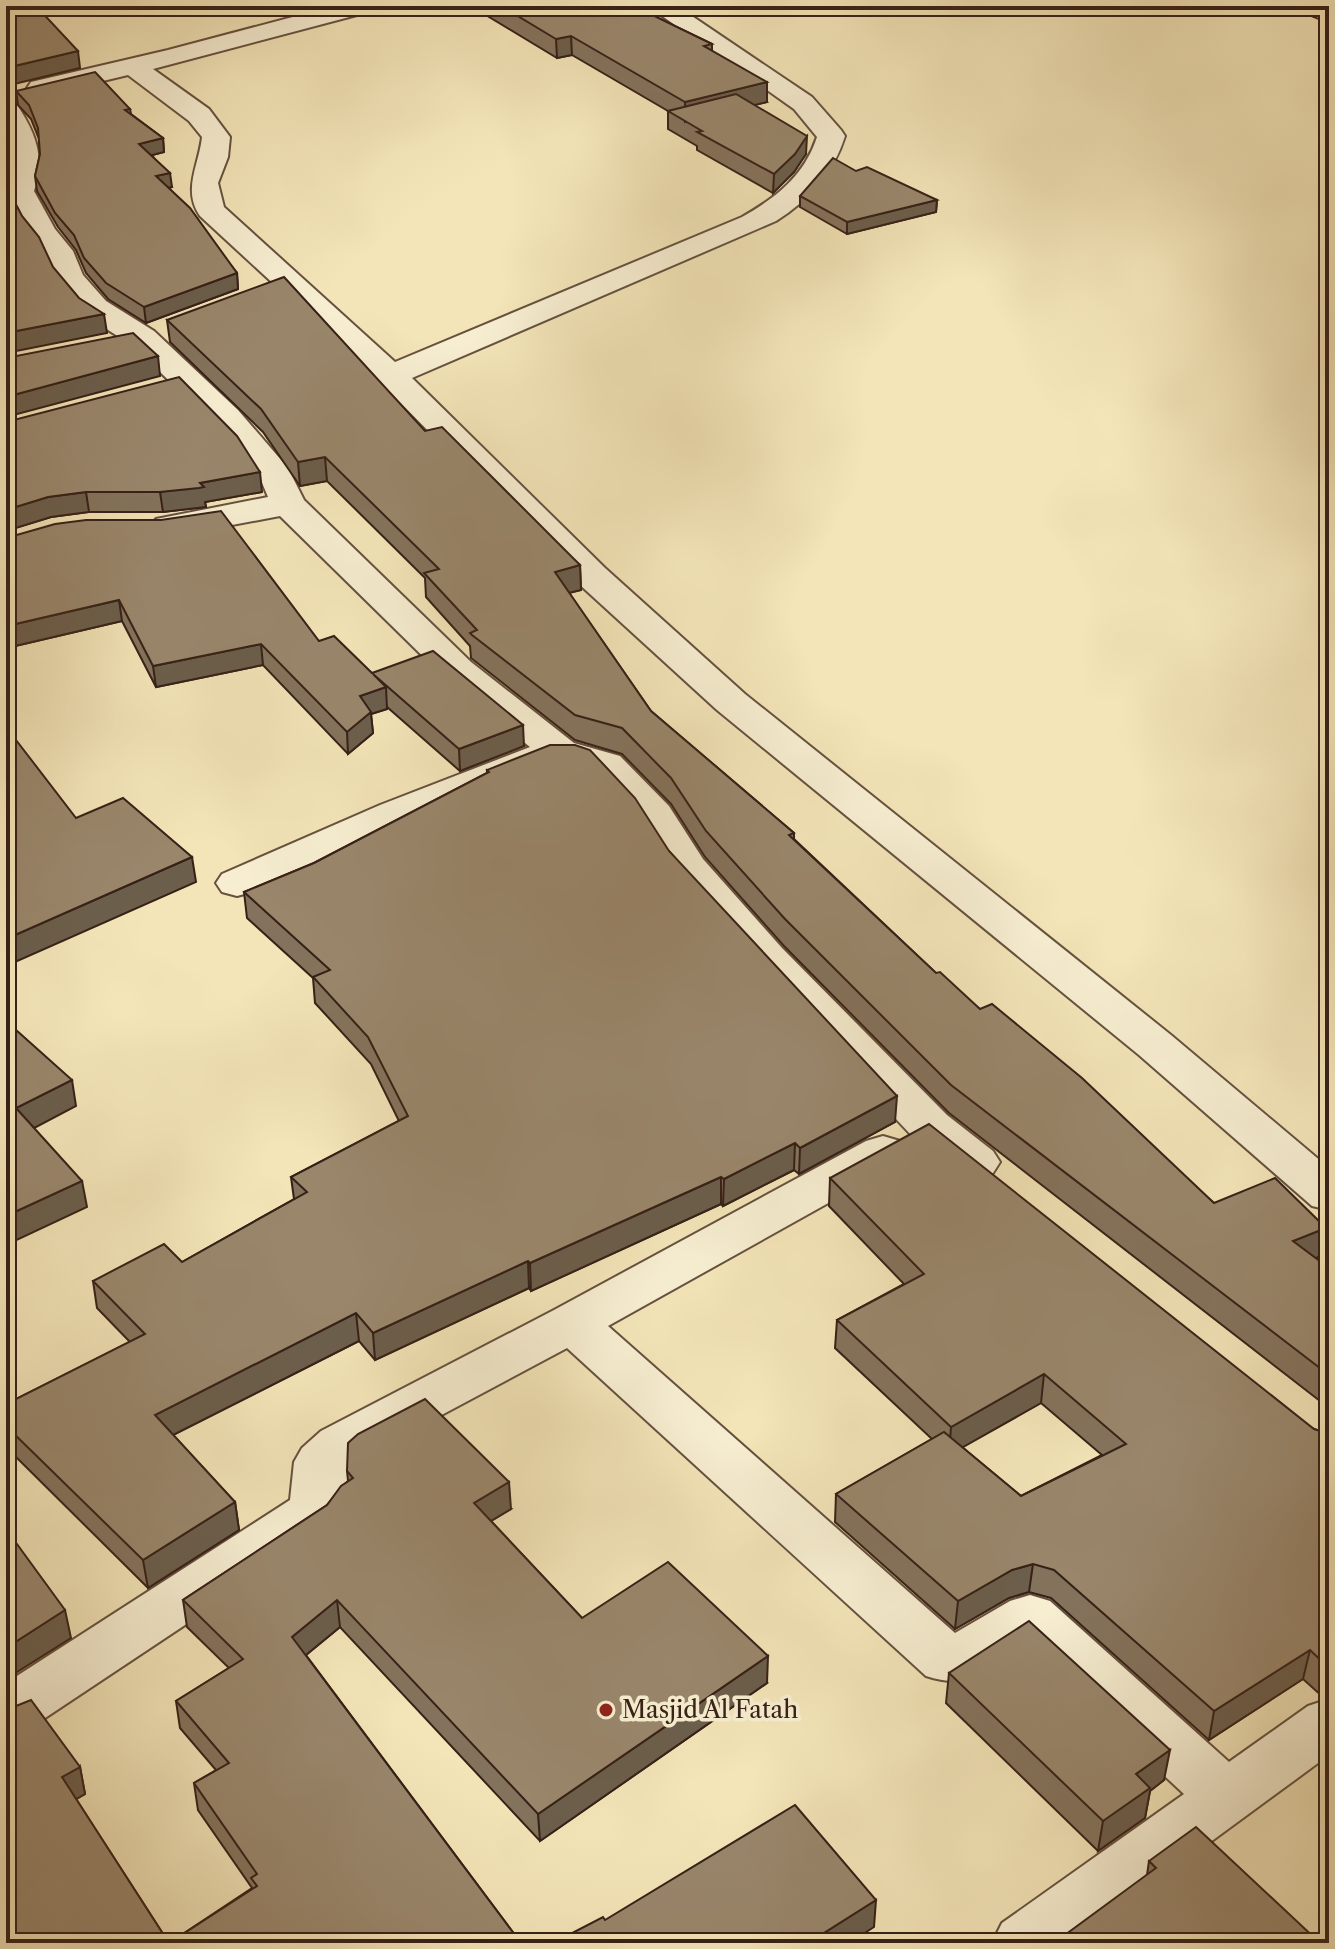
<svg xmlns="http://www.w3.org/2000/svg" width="1335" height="1949" viewBox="0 0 1335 1949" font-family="'Libre Caslon Text',serif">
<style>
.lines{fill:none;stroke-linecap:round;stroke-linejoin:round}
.street-casing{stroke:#66513f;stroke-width:4}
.highway-casing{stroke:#372017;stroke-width:4}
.street{fill:#f7eed1;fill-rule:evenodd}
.highway{fill:#f3e5b8;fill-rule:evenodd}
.wall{fill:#84735c;stroke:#372017;stroke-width:2;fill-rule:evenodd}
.shaded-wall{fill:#6b5e4b;stroke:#372017;stroke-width:2}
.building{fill:#99866b;stroke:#372017;stroke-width:2}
.poi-dot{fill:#8f2418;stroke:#f7eed1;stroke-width:3}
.labels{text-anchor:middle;stroke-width:7;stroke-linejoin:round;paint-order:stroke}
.near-poi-label{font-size:24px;fill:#372017;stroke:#f7eed1;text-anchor:start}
</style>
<rect width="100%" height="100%" fill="#f3e5b8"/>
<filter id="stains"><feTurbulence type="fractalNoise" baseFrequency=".0025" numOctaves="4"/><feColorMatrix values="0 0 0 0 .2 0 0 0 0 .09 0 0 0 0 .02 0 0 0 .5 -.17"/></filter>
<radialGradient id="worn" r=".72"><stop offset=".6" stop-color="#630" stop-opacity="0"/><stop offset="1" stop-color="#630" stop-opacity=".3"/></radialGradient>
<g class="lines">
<defs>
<g id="street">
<path d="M334 6H375L372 11 153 69 209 109 230 137 228 157 218 183 224 207 395 362 742 217C777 197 804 176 817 137L794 109 648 6H677L812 97 841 130 845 136C833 174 809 200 776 221L412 378 605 568 745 694 1171 1035 1329 1168V1210L1312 1206 1139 1055 717 710 579 584 380 382 200 216C182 190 199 165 202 137L189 121 128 75 40 96 31 94 27 88 31 82 168 50Z"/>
<path d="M6 101 16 103C35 132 46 157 34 191L55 229 73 251 83 275 106 301 154 331 238 410 288 468 304 500 471 662 574 743 620 756 669 806 703 859 782 948 947 1115 993 1151 1000 1162 993 1173 976 1178 959 1173 913 1137 752 966 671 875 638 821 592 772 576 767H550L408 823 252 892 237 896 222 892 216 883 222 874 380 805 530 747 445 678 280 516 168 537 156 533 150 526 156 519 268 497 260 478 214 424 132 345 84 315 54 277 44 254 27 233 6 192 13 157 6 134Z"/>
<path d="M883 1136 900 1141 907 1152 900 1163 608 1326 955 1633 1010 1601 1030 1595 1050 1601 1229 1762 1308 1706 1329 1699V1755L1073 1943H992L1002 1923 1184 1794 1026 1647C988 1670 971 1691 926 1676L567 1348 359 1459 348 1469 346 1504 328 1530 27 1730 6 1737V1683L290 1500 294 1462 302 1448 321 1431 554 1310 866 1141Z"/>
</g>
<polygon id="highway" points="1298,6 1329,6 1329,22 1301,11"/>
</defs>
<use href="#street" class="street-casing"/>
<use href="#highway" class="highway-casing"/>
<use href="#street" class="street"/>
<use href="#highway" class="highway"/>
</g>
<g class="wall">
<polygon points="471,6 639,6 639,9 712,44 712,51 767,102 754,105 806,154 794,172 773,193 697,150 697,146 668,129 668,111 572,55 557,58"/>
<polygon points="16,91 130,109 131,114 163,138 164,152 152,155 172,187 169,188 237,273 238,289 146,323 108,299 86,273 76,250 58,227 37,191 35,176 40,154 39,139 31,119 18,105"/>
<polygon points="856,171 937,200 936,212 847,234 800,207 800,196"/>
<polygon points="167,320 425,431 580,565 581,590 569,593 651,711 794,833 794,839 936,973 1214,1203 1321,1256 1316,1258 1329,1268 1329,1408 949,1113 784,946 705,857 671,804 622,754 575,740 471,658 470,646 426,597 425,578 327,481 300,486 263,432 170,342"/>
<polygon points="6,422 262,492 205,502 206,507 163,512 89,512 51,517 6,531"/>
<polygon points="6,538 319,641 372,673 524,746 460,771 387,707 387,709 371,714 373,733 348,754 263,665 156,687 122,621 15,646 11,639 6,641"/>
<polygon points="487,770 669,851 895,1122 799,1174 794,1170 723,1206 721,1204 531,1291 529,1288 375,1360 359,1341 173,1435 235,1502 239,1530 148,1588 6,1447 6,1404 130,1342 97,1308 93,1281 182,1262 294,1199 291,1177 399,1121 371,1064 315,1003 313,978 247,918 244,892 314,863 487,773"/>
<path d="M830 1178 1314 1429 1329 1434V1697L1324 1698 1303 1679 1209 1740 1051 1598 1029 1592 1009 1598 955 1629 835 1522 836 1494 932 1439 835 1348 837 1320 904 1284 829 1206ZM1041 1403 1102 1455 1021 1496 962 1447Z"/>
<polygon points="347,1471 511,1509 491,1521 582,1618 767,1683 540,1841 340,1627 306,1655 521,1943 6,1943 80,1767 85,1794 76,1799 169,1943 252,1888 198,1810 194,1783 216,1770 180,1728 176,1701 229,1668 187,1627 183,1600 327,1505 348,1481"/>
<polygon points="949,1673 1164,1780 1150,1791 1145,1818 1098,1851 946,1703"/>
<polygon points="1149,1861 1320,1943 1147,1875"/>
</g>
<g class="shaded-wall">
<polygon points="571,36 572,55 557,58 556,39"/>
<polygon points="78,51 80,68 6,86 6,68"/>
<polygon points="767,82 767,102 685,122 685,102"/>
<polygon points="807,136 806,154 794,172 773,193 774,174"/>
<polygon points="163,138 164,152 141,158 139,144"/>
<polygon points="7,140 10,157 6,177 6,147"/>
<polygon points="170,173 172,187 158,190 156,176"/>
<polygon points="937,200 936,212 847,234 847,222"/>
<polygon points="237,273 238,289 146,323 144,307"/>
<polygon points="104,314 107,333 6,353 6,333"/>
<polygon points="158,356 160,376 6,417 6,397"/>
<polygon points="325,457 327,481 300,486 298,462"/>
<polygon points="260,472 262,492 205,502 206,507 163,512 160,492 200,483"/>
<polygon points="86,492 89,512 51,517 6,531 6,510 48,497"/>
<polygon points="580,565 581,590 556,596 555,572"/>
<polygon points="119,600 122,621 15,646 11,625"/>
<polygon points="6,619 8,619 11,639 6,641"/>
<polygon points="261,644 263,665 156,687 153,666"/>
<polygon points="386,687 387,709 371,714 373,733 348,754 347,732 360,696"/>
<polygon points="523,725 524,746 460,771 459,749"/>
<polygon points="192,857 196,882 6,966 6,939"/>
<polygon points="72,1080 76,1106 21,1135 16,1108"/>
<polygon points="897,1096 895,1122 799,1174 800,1148"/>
<polygon points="795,1143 794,1170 723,1206 724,1179"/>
<polygon points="721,1177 721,1204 531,1291 530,1263"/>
<polygon points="82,1181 87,1207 6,1245 6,1216"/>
<polygon points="1326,1228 1321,1256 1288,1269 1293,1241"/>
<polygon points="528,1261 529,1288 375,1360 373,1333"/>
<polygon points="356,1313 359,1341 159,1442 155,1415"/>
<polygon points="1044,1374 1041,1403 949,1455 951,1427"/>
<polygon points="509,1482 511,1509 476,1530 474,1503"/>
<polygon points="235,1502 239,1530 148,1588 143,1560"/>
<polygon points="1033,1564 1029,1592 1009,1598 955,1629 958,1601 1012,1570"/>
<polygon points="337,1600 340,1627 295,1664 292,1637"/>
<polygon points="65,1610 71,1638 6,1679 6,1648"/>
<polygon points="1310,1650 1303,1679 1209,1740 1214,1711"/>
<polygon points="768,1656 767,1683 540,1841 538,1814"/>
<polygon points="1170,1750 1164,1780 1150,1791 1145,1818 1098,1851 1103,1821 1136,1774"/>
<polygon points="80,1767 85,1794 68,1804 62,1777"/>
<polygon points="876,1900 874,1927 849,1943 808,1943"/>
</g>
<g class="building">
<polygon points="6,6 36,6 78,51 6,68"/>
<polygon points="501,6 634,6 712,44 704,46 767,82 685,102 571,36 556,39"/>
<polygon points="95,72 130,109 125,110 163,138 139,144 170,173 156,176 190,208 237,273 144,307 106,283 84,258 74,235 55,213 35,176 40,154 38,128 29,105 16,91"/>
<polygon points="736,94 807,136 795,154 774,174 697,132 702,131 668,111"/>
<polygon points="833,158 856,171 867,167 937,200 847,222 800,196"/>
<polygon points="6,185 22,216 39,237 53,267 79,298 104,314 6,333"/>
<polygon points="284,277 425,431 442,427 580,565 555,572 651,711 794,833 789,835 936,973 940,972 980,1009 992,1004 1082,1078 1214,1203 1275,1178 1326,1228 1293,1241 1329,1268 1329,1375 951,1085 785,919 706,831 671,778 622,728 575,715 472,635 470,633 477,630 424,573 439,569 325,457 298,462 261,409 167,320"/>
<polygon points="133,333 158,356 6,397 6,358"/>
<polygon points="179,377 237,436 260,472 200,483 204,487 199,488 160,492 86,492 48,497 6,510 6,422"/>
<polygon points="221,511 319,641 334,636 372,673 433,651 523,725 459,749 373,674 386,687 360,696 371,712 347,732 261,644 153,666 119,600 11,625 8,619 6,619 6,538 55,524 86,520 161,520"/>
<polygon points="6,727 76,818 123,798 192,857 6,939"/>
<polygon points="550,745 575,745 590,750 635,798 669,851 897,1096 800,1148 795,1143 724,1179 721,1177 530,1263 528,1261 373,1333 356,1313 155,1415 235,1502 143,1560 6,1426 6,1404 145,1334 93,1281 164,1244 182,1262 307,1192 291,1177 408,1116 368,1037 313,977 330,970 244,892 314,863 489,772 487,770"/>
<polygon points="6,1021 72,1080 16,1108 82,1181 6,1216"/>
<polygon points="929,1124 1314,1429 1329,1434 1329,1668 1310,1650 1214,1711 1054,1570 1033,1564 1012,1570 958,1601 836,1494 944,1432 1021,1496 1126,1444 1044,1374 951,1427 837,1320 924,1274 830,1178"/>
<polygon points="425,1399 509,1482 474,1503 582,1618 668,1562 768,1656 538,1814 337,1600 292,1637 521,1943 6,1943 6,1710 31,1700 80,1767 62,1777 169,1943 257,1886 251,1878 257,1874 194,1783 229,1763 176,1701 243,1659 183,1600 327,1505 341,1486 353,1478 347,1471 348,1443 358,1434"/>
<polygon points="6,1529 65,1610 6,1648"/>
<polygon points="1029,1621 1170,1750 1136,1774 1150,1788 1103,1821 949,1673"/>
<polygon points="795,1805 876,1900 808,1943 553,1943 603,1917 605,1920"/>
<polygon points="1196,1827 1320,1943 1054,1943 1156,1868 1149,1861"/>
</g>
<circle class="poi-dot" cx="606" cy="1710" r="8"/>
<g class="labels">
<g class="near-poi-label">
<text x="622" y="1718">Masjid Al Fatah</text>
</g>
</g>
<rect width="1335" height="1949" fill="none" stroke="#f3e5b8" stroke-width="32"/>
<rect x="8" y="8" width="1319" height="1933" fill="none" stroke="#372017" stroke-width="4"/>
<rect x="16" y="16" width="1303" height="1917" fill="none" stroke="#372017" stroke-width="2"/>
<rect width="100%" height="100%" filter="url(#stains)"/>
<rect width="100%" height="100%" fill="url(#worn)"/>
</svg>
